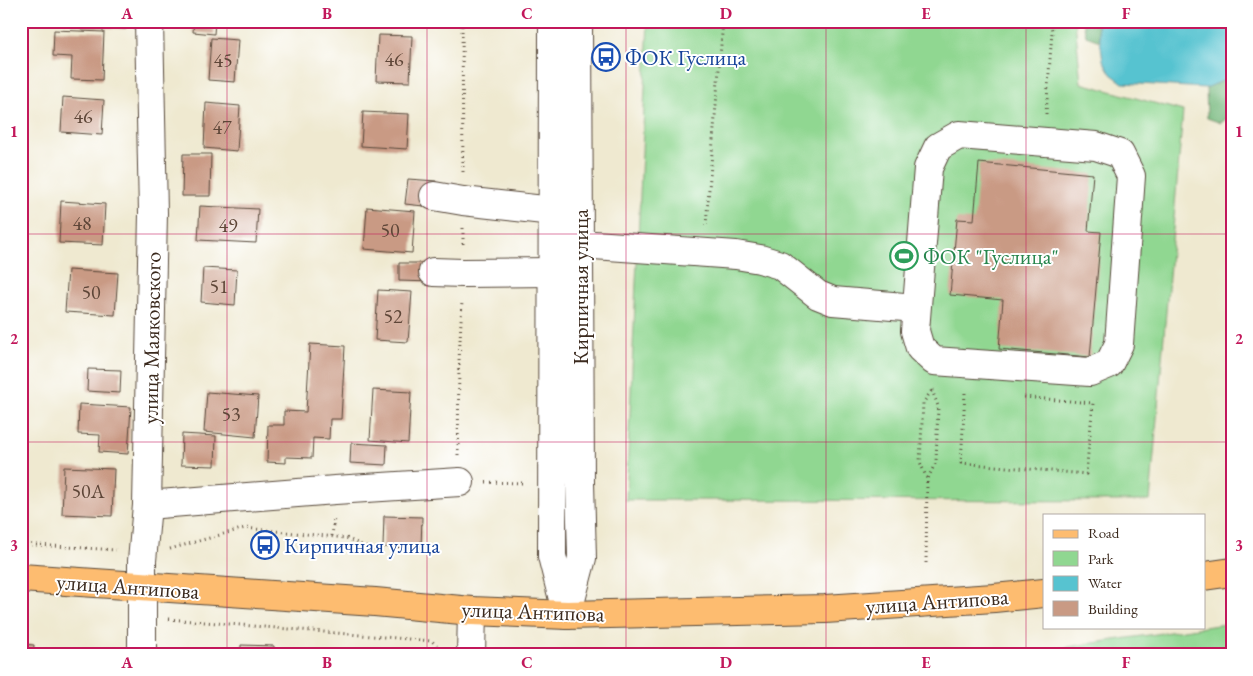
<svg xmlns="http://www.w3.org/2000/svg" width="1253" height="676" viewBox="0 0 1253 676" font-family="'EB Garamond',serif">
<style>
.green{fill:#90d791;stroke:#668058}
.forest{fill:#74b87b;stroke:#58714c}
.water{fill:#57c3d0;stroke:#497677}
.building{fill:#c99a84}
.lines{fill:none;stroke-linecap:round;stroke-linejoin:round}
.minor-casing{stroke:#564739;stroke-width:30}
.major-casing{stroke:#564739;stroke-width:30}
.path{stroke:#564739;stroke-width:3;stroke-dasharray:1 4;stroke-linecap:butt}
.minor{stroke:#fff;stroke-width:28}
.major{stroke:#fdbc70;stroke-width:28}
.grid{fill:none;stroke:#c2185b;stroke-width:1;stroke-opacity:0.55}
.labels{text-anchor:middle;stroke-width:4;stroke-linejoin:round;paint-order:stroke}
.number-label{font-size:20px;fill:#5e4638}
.transit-label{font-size:22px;fill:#164399;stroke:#fff;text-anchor:start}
.leisure-label{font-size:22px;fill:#27864d;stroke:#fff;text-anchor:start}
.street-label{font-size:22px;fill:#3b2a1e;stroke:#fff}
.neatline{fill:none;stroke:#c2185b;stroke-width:2}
.grid-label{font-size:16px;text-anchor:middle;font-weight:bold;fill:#c2185b}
</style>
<rect width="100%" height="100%" fill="#fff"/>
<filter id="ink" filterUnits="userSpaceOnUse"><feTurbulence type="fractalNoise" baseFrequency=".02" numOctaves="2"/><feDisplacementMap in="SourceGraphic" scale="10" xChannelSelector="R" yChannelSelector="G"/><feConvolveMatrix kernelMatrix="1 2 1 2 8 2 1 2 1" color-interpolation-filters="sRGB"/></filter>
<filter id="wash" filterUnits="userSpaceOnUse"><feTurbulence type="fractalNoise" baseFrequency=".0096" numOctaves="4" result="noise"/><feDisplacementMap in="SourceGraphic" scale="20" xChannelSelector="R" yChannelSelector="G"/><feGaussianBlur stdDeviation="1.12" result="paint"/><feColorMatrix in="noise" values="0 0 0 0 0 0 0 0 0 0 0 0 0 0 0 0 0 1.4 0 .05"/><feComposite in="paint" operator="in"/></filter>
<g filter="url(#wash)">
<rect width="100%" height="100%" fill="#efe9d0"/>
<g class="green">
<polygon points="648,21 1075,21 1081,83 1183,111 1150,501 626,500"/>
<polygon points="1232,623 1232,655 1023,655 1080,645"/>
</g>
<g class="forest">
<polygon points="1083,21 1097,21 1100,41 1086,36"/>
<polygon points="1232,77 1232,114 1221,123 1207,118 1206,88"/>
</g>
<polygon class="water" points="1097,21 1232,21 1232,77 1206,88 1123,83 1111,74 1103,60"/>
<g id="blocks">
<g class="building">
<polygon points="82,21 126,21 126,29 81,26"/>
<polygon points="194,21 215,21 214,34 193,32"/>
<polygon points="54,30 104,32 102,80 71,79 72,57 53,56"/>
<polygon points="378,35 412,36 410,82 376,81"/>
<polygon points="211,38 238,40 235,82 208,80"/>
<polygon points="63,97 104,100 102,135 61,132"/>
<polygon points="206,103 240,106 237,151 204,148"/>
<polygon points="363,112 409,114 407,149 361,146"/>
<polygon points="183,154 211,154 210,196 182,196"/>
<polygon points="979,163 1093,174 1088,231 1101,232 1090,357 999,349 1003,300 950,295 957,219 974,220"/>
<polygon points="21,168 25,168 24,193 21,193"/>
<polygon points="408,179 436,181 433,207 405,204"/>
<polygon points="61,201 105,204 103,245 59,243"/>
<polygon points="200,206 258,209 256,243 198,240"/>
<polygon points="367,207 415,211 412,253 364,249"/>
<polygon points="399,263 433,263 433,282 399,281"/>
<polygon points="203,268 237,270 235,305 201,302"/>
<polygon points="68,270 118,273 115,315 65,312"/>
<polygon points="378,290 412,292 408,342 375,340"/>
<polygon points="310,344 345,346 341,419 330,419 329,439 313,438 312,458 286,457 286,463 267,462 268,425 284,425 284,411 306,412"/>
<polygon points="88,369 121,370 120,393 87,391"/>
<polygon points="373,390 411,392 408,443 370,440"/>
<polygon points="207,392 258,396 255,437 204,432"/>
<polygon points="79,404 131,407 128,454 99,452 100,435 78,434"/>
<polygon points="182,434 216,436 215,466 181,465"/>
<polygon points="351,443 387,445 386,465 350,463"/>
<polygon points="64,467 114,469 112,516 62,514"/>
<polygon points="384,516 422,517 421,548 383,547"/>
<polygon points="21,644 34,645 33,655 21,655"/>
<polygon points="241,645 274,646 274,655 241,655"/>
</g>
</g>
</g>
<g filter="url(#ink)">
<use href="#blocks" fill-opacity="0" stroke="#564739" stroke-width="1"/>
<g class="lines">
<defs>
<g id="minor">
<polyline points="553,21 552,556 566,611"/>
<polygon points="959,135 1096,146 1120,154 1131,176 1119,344 1109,364 1090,372 934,361 920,348 915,331 928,168 938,147"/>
<polyline points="434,196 463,201 553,211"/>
<polyline points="580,244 736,255 760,259 780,265 818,295 833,301 916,308"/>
<polyline points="433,272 463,273 553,272"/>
<polyline points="147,505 335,490 460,482"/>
<polyline points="567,615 582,558 580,482 578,21"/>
<polyline points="142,655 142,561 147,505 153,213 149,21"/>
<polyline points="471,655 472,611"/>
</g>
<g id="major">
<polyline points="1204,576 1232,572"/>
<polyline points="21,578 375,602 472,611 567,615 825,609 994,598 1044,593"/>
</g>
</defs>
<use href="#minor" class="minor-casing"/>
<use href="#major" class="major-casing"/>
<g class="path">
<polyline points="462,21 463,172"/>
<polyline points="1046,114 1052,32 1051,22 1049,21"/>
<polyline points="706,225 723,21"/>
<polyline points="463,228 463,245"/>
<polyline points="965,393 961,463 1086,474 1093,403 1023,397"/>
<polyline points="458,455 459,361 462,301"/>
<polyline points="928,478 936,462 938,406 932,390"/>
<polyline points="486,482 525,483"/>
<polyline points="332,536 334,517"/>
<polyline points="21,544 116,550"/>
<polyline points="170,549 245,528 346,538 378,552"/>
<polyline points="926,563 927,479 920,462 923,403 932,390 935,390"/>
<polyline points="169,619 432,641 444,654"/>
<polyline points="538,655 548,653 663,651 676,655"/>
</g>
<use href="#minor" class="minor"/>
<use href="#major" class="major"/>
</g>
</g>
<path class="grid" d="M227 21V655M427 21V655M626 21V655M826 21V655M1026 21V655M21 234H1232M21 442H1232"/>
<defs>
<symbol id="bus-ring" viewBox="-11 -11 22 22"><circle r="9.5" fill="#fff" stroke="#1a4fb4" stroke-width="1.5"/><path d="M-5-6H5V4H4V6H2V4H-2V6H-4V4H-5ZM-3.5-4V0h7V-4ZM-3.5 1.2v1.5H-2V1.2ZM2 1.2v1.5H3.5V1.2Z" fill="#1a4fb4"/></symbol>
<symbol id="stadium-ring" viewBox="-11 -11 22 22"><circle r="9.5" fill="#fff" stroke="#2e9e5b" stroke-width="1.5"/><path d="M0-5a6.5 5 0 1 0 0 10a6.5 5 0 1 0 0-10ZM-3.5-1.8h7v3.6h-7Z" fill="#2e9e5b"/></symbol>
</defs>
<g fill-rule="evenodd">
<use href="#bus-ring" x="590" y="41" width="32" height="32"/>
<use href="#stadium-ring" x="888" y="240" width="32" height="32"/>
<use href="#bus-ring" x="249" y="529" width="32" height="32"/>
</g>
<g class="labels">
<g class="number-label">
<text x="394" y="66">46</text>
<text x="223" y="67">45</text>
<text x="83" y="123">46</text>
<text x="222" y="134">47</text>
<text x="82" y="230">48</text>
<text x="228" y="232">49</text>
<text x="390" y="237">50</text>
<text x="219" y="293">51</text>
<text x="91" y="299">50</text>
<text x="393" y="323">52</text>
<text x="231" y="421">53</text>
<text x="88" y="498">50А</text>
</g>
<g class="transit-label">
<text x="625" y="65">ФОК Гуслица</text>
<text x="284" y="553">Кирпичная улица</text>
</g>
<g class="leisure-label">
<text x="923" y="264">ФОК "Гуслица"</text>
</g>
<g class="street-label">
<text transform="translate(580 287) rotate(-90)" y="8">Кирпичная улица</text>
<text transform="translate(151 338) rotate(-89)" y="8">улица Маяковского</text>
<text transform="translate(128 586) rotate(4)" y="8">улица Антипова</text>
<text transform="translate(937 601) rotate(-4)" y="8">улица Антипова</text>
<text transform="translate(533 611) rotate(2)" y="8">улица Антипова</text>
</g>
</g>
<rect width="1253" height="676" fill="none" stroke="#fff" stroke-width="55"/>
<rect x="1043" y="514" width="162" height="115" fill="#ffffff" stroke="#b1aaa5"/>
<rect x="1053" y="530" width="25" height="8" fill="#fdbc70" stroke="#b1aaa5"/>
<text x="1088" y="538" font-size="15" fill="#3b2a1e">Road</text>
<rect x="1053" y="551" width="25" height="15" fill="#90d791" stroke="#b1aaa5"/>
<text x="1088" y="564" font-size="15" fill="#3b2a1e">Park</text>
<rect x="1053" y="576" width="25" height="15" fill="#57c3d0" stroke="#b1aaa5"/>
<text x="1088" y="588" font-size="15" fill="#3b2a1e">Water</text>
<rect x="1053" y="601" width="25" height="15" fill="#c99a84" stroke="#b1aaa5"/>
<text x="1088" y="614" font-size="15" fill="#3b2a1e">Building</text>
<rect x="28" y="28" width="1198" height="620" class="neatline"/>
<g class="grid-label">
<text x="127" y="19">A</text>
<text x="327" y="19">B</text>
<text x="527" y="19">C</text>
<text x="726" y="19">D</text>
<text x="926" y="19">E</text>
<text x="1126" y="19">F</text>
<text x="14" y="137">1</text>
<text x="1239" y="137">1</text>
<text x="14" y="344">2</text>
<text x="1239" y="344">2</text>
<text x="14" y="551">3</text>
<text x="1239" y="551">3</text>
<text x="127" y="668">A</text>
<text x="327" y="668">B</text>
<text x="527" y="668">C</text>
<text x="726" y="668">D</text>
<text x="926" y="668">E</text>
<text x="1126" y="668">F</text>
</g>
</svg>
